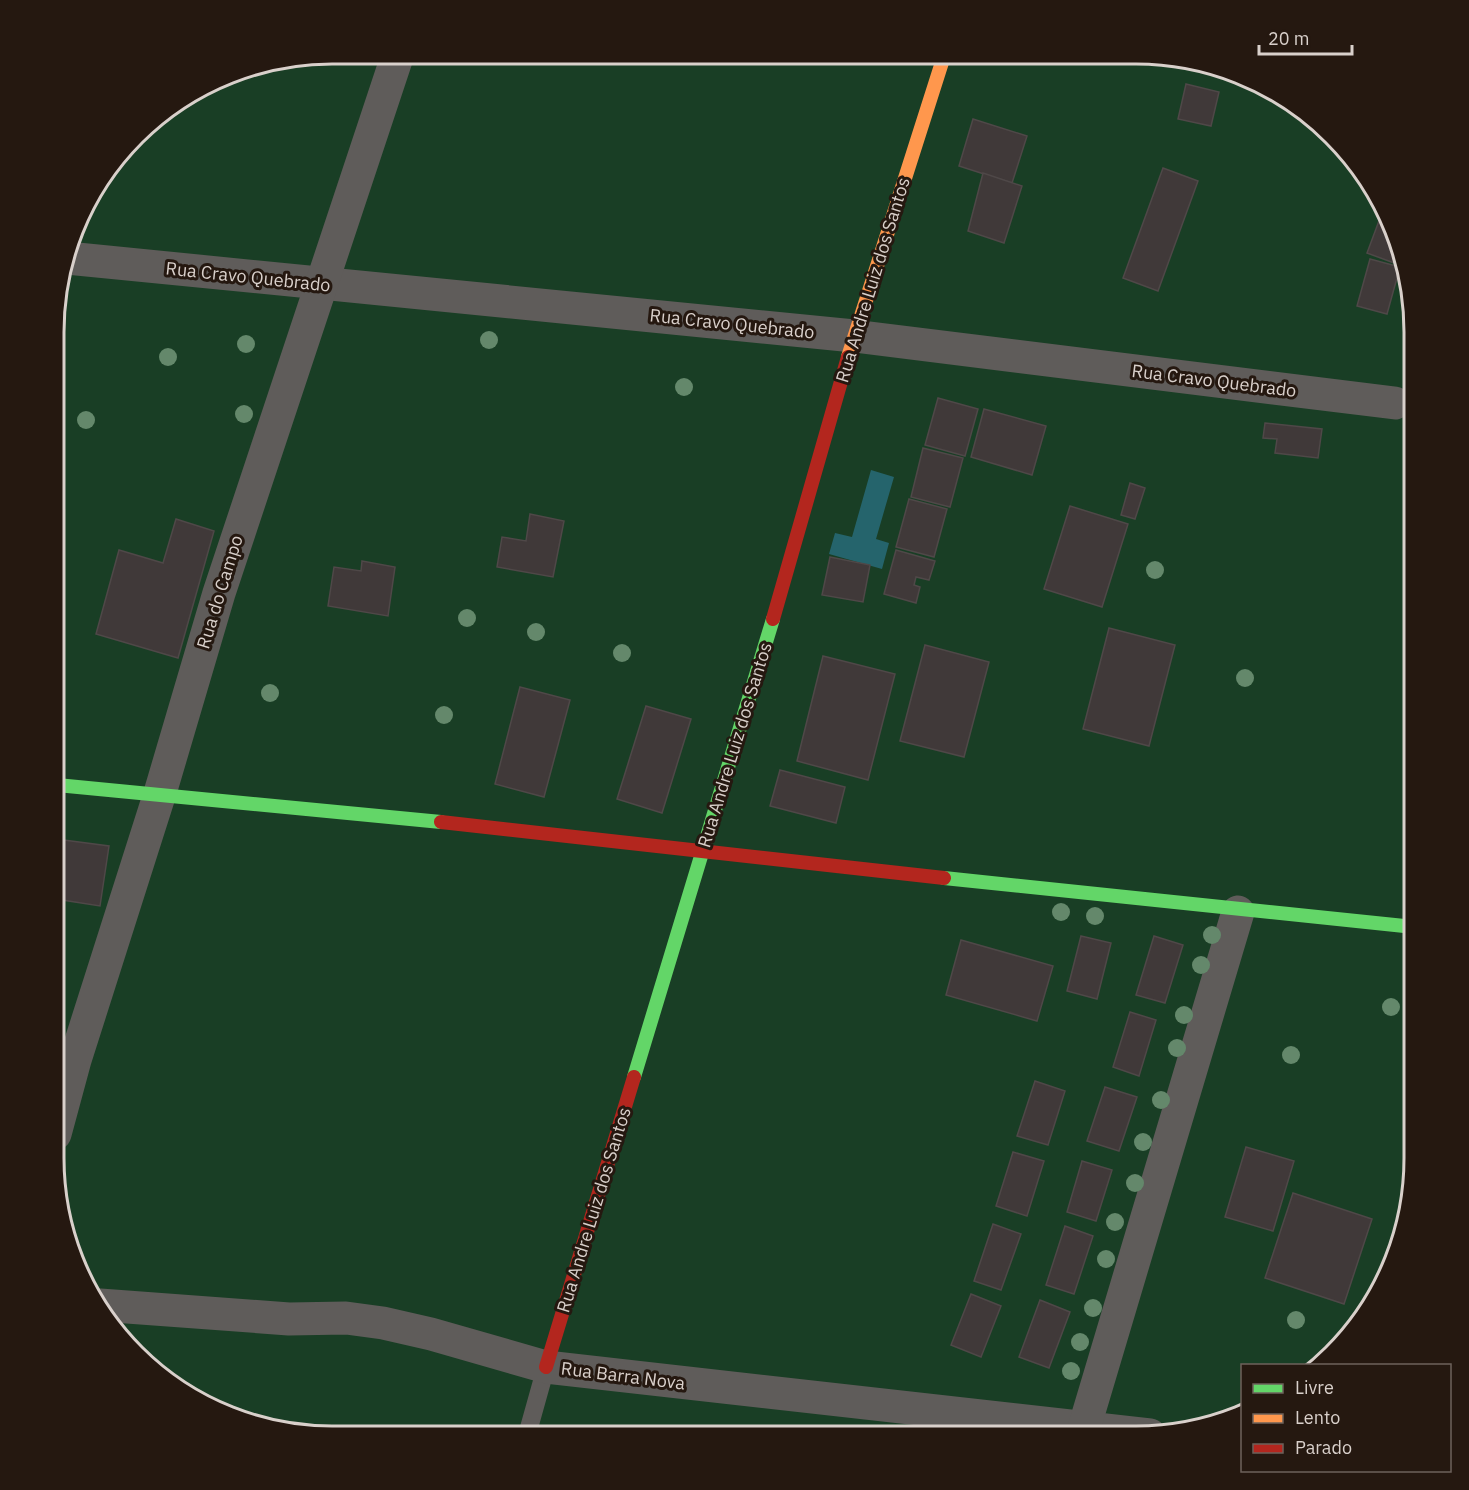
<svg xmlns="http://www.w3.org/2000/svg" width="1469" height="1490" viewBox="0 0 1469 1490" font-family="'IBM Plex Sans',sans-serif">
<style>
.green{fill:#193e25}
.water{fill:#25646c}
.building{fill:#403939;stroke:#4f4848;stroke-width:1.5}
.lines{fill:none;stroke-linecap:round;stroke-linejoin:round}
.lane{stroke:#5f5c5a;stroke-width:18}
.street{stroke:#5f5c5a;stroke-width:33}
.fast{stroke:#63d668;stroke-width:14}
.slow{stroke:#ff974d;stroke-width:14}
.jam{stroke:#b3261e;stroke-width:14}
.tree{fill:#64886b}
.labels{text-anchor:middle;stroke-width:6;stroke-linejoin:round;paint-order:stroke}
.street-label{font-size:18px;fill:#d9d0cb;stroke:#251810}
.rim{fill:none;stroke:#d9d0cb;stroke-width:3}
</style>
<rect width="100%" height="100%" fill="#2a221f"/>
<polygon class="green" points="332,54 1172,56 1276,91 1358,163 1400,243 1414,315 1414,1175 1386,1281 1317,1365 1242,1366 1242,1412 1226,1421 1154,1435 315,1435 209,1407 111,1327 69,1247 55,1175 59,279 91,194 149,123 243,69"/>
<polygon class="water" points="871,470 894,477 876,539 889,543 882,569 829,554 835,533 852,537"/>
<g class="building">
<polygon points="1186,84 1219,92 1211,126 1178,119"/>
<polygon points="973,119 1027,136 1012,183 959,166"/>
<polygon points="1163,168 1198,181 1158,291 1123,278"/>
<polygon points="983,173 1022,186 1004,243 968,231"/>
<polygon points="1383,210 1400,243 1405,267 1367,253"/>
<polygon points="1370,259 1400,267 1387,314 1357,306"/>
<polygon points="938,398 978,409 965,456 925,445"/>
<polygon points="984,409 1046,426 1032,475 971,457"/>
<polygon points="1265,423 1322,429 1318,458 1275,453 1277,439 1263,438"/>
<polygon points="923,448 963,458 950,507 911,497"/>
<polygon points="1130,483 1145,488 1135,519 1121,515"/>
<polygon points="909,499 947,509 934,557 896,547"/>
<polygon points="1070,506 1128,524 1102,607 1044,589"/>
<polygon points="530,514 564,521 553,577 497,567 502,537 526,541"/>
<polygon points="176,519 214,531 178,658 96,634 119,550 163,563"/>
<polygon points="896,550 935,561 929,580 916,577 914,585 920,587 916,603 884,594"/>
<polygon points="830,557 870,565 863,602 822,595"/>
<polygon points="362,561 395,567 388,616 328,606 334,567 361,571"/>
<polygon points="1109,628 1175,645 1149,746 1083,729"/>
<polygon points="925,645 989,662 964,757 900,741"/>
<polygon points="823,656 895,674 868,780 797,761"/>
<polygon points="520,687 570,700 544,797 495,784"/>
<polygon points="646,706 691,719 662,813 617,799"/>
<polygon points="780,770 845,787 836,823 770,806"/>
<polygon points="56,839 109,846 100,906 56,899"/>
<polygon points="1081,936 1111,943 1097,999 1067,991"/>
<polygon points="1154,936 1183,945 1165,1003 1136,995"/>
<polygon points="961,940 1053,966 1037,1021 946,995"/>
<polygon points="1130,1012 1156,1020 1139,1076 1113,1067"/>
<polygon points="1035,1081 1065,1091 1048,1145 1017,1136"/>
<polygon points="1105,1087 1137,1097 1119,1151 1087,1141"/>
<polygon points="1246,1147 1294,1161 1273,1231 1225,1217"/>
<polygon points="1013,1152 1044,1161 1027,1216 996,1206"/>
<polygon points="1082,1161 1112,1170 1096,1221 1067,1212"/>
<polygon points="1293,1193 1372,1219 1344,1304 1265,1278"/>
<polygon points="993,1224 1021,1234 1001,1290 974,1281"/>
<polygon points="1065,1226 1093,1236 1074,1294 1046,1285"/>
<polygon points="971,1294 1001,1306 981,1357 951,1345"/>
<polygon points="1040,1300 1070,1312 1049,1368 1019,1357"/>
</g>
<g class="lines">
<polyline class="lane" points="527,1435 546,1367"/>
<g class="street">
<polyline points="67,258 854,336 1395,403"/>
<polyline points="55,1134 75,1060 160,793 219,593 398,54"/>
<polyline points="100,1305 289,1319 346,1318 383,1323 431,1334 546,1367 1150,1435"/>
<polyline points="1082,1435 1238,912"/>
</g>
<g class="fast">
<polyline points="57,785 441,822"/>
<polyline points="944,878 1414,927"/>
<polyline points="634,1077 773,619"/>
</g>
<polyline class="slow" points="848,357 944,56"/>
<g class="jam">
<polyline points="773,619 848,357"/>
<polyline points="441,822 944,878"/>
<polyline points="546,1367 634,1077"/>
</g>
</g>
<g class="tree">
<circle cx="489" cy="340" r="9"/>
<circle cx="246" cy="344" r="9"/>
<circle cx="168" cy="357" r="9"/>
<circle cx="684" cy="387" r="9"/>
<circle cx="244" cy="414" r="9"/>
<circle cx="86" cy="420" r="9"/>
<circle cx="1155" cy="570" r="9"/>
<circle cx="467" cy="618" r="9"/>
<circle cx="536" cy="632" r="9"/>
<circle cx="622" cy="653" r="9"/>
<circle cx="1245" cy="678" r="9"/>
<circle cx="270" cy="693" r="9"/>
<circle cx="444" cy="715" r="9"/>
<circle cx="1061" cy="912" r="9"/>
<circle cx="1095" cy="916" r="9"/>
<circle cx="1212" cy="935" r="9"/>
<circle cx="1201" cy="965" r="9"/>
<circle cx="1391" cy="1007" r="9"/>
<circle cx="1184" cy="1015" r="9"/>
<circle cx="1177" cy="1048" r="9"/>
<circle cx="1291" cy="1055" r="9"/>
<circle cx="1161" cy="1100" r="9"/>
<circle cx="1143" cy="1142" r="9"/>
<circle cx="1135" cy="1183" r="9"/>
<circle cx="1115" cy="1222" r="9"/>
<circle cx="1106" cy="1259" r="9"/>
<circle cx="1093" cy="1308" r="9"/>
<circle cx="1296" cy="1320" r="9"/>
<circle cx="1080" cy="1342" r="9"/>
<circle cx="1071" cy="1371" r="9"/>
</g>
<g class="labels">
<g class="street-label">
<text transform="translate(248 277) rotate(6)" y="6">Rua Cravo Quebrado</text>
<text transform="translate(873 280) rotate(-73)" y="6">Rua Andre Luiz dos Santos</text>
<text transform="translate(732 324) rotate(6)" y="6">Rua Cravo Quebrado</text>
<text transform="translate(1214 381) rotate(7)" y="6">Rua Cravo Quebrado</text>
<text transform="translate(220 592) rotate(-73)" y="6">Rua do Campo</text>
<text transform="translate(735 745) rotate(-73)" y="6">Rua Andre Luiz dos Santos</text>
<text transform="translate(594 1210) rotate(-73)" y="6">Rua Andre Luiz dos Santos</text>
<text transform="translate(623 1376) rotate(7)" y="6">Rua Barra Nova</text>
</g>
</g>
<path d="M0 0H1469V1490H0ZM332 64H1136A268 268 0 0 1 1404 332V1158A268 268 0 0 1 1136 1426H332A268 268 0 0 1 64 1158V332A268 268 0 0 1 332 64Z" fill="#251810" fill-rule="evenodd"/>
<path class="rim" d="M332 64H1136A268 268 0 0 1 1404 332V1158A268 268 0 0 1 1136 1426H332A268 268 0 0 1 64 1158V332A268 268 0 0 1 332 64Z"/>
<rect x="1241" y="1364" width="210" height="108" fill="#251810" stroke="#6d625b" stroke-width="1.5"/>
<rect x="1253" y="1384" width="30" height="9" fill="#63d668" stroke="#6d625b" stroke-width="1.5"/>
<text x="1295" y="1394" font-size="18" fill="#d9d0cb">Livre</text>
<rect x="1253" y="1414" width="30" height="9" fill="#ff974d" stroke="#6d625b" stroke-width="1.5"/>
<text x="1295" y="1424" font-size="18" fill="#d9d0cb">Lento</text>
<rect x="1253" y="1444" width="30" height="9" fill="#b3261e" stroke="#6d625b" stroke-width="1.5"/>
<text x="1295" y="1454" font-size="18" fill="#d9d0cb">Parado</text>
<path d="M1259 45v9h93v-9" fill="none" stroke="#d9d0cb" stroke-width="3"/>
<text x="1268" y="45" font-size="18" fill="#d9d0cb" stroke="#251810" stroke-width="4.5" paint-order="stroke">20 m</text>
</svg>
